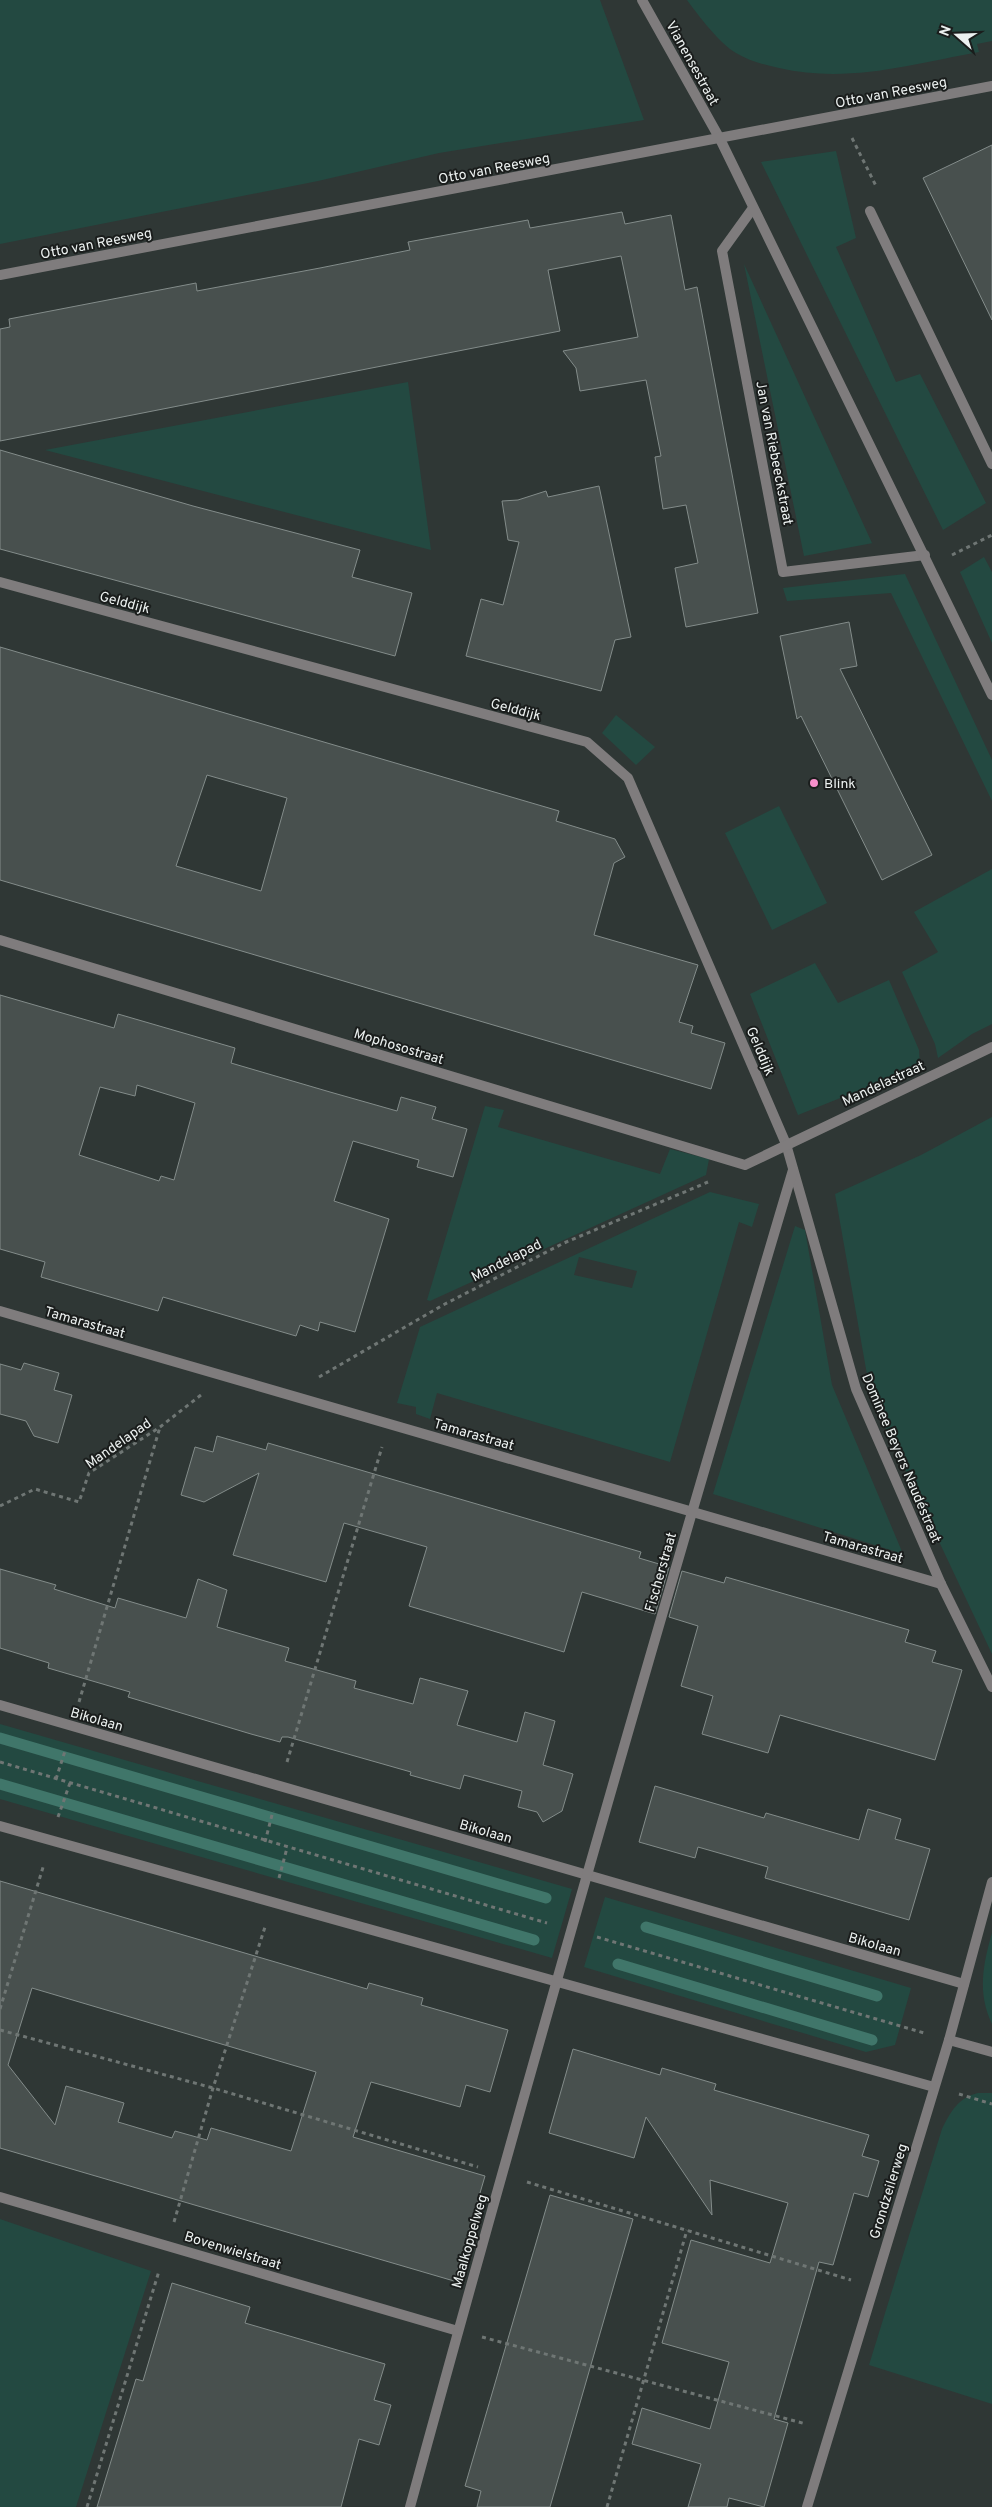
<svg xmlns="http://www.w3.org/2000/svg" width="992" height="2507" viewBox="0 0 992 2507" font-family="Overpass,sans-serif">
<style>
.green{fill:#234941;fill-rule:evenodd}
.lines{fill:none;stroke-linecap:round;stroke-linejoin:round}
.stream{stroke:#40766a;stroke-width:11}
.building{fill:#48504e;stroke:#838c8a;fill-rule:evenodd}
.path{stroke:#6f7674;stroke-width:3;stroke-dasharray:4 4;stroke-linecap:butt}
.minor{stroke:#7f7c7d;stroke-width:10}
.tertiary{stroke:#7f7c7d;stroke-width:10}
.poi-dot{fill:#f890cb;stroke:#1a1d1c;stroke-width:2}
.labels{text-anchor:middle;stroke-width:4;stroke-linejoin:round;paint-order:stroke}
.street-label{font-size:14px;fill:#ecf1f0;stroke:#1a1d1c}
.poi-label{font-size:14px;fill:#ecf1f0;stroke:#1a1d1c;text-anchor:start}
</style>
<rect width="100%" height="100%" fill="#2f3735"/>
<g class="green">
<polygon points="0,0 600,0 644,120 439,153 318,181 0,244"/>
<path d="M687 0H992V41L977 44 979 52C912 64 848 84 779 68 765 65 749 61 736 53 720 44 698 15 687 0Z"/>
<polygon points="836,151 856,238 836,247 896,382 920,374 986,503 943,530 761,162"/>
<polygon points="744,264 872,543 873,543 804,556"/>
<polygon points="408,382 431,550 45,450"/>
<polygon points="984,557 992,572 992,643 960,572"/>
<polygon points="905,574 992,760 992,801 891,593 787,601 783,588"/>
<polygon points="616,715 655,747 636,765 602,733"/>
<polygon points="779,806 827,903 772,930 725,833"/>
<polygon points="992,869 992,1024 972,1034 938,1058 935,1044 902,972 938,952 914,912"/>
<polygon points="815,963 838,1003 889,980 919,1050 920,1066 798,1115 750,994"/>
<polygon points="485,1106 504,1110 498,1127 660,1174 670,1149 709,1159 706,1175 430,1301 427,1300"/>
<polygon points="992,1117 992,1654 871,1397 835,1194 921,1155"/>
<path d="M710 1192 759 1204 752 1227 739 1222 670 1462 437 1393 430 1419 416 1414V1407L397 1403 420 1327ZM579 1257 637 1271 632 1288 574 1275Z"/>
<polygon points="795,1226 805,1230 832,1385 903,1554 713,1494"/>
<polygon points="0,1724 572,1889 552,1958 0,1799"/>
<polygon points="605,1897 911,1988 895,2045 866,2052 584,1967"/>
<path d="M992 1933V2024C977 1993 983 1964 992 1933Z"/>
<path d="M978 2093H992V2404L869 2365 942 2129C950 2112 959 2097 978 2093Z"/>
<polygon points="0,2219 151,2271 76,2507 0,2507"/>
</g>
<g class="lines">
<g class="stream">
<polyline points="0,1738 546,1898"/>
<polyline points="0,1784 534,1940"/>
<polyline points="646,1927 877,1996"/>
<polyline points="618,1964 872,2040"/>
</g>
</g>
<g class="building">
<polygon points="992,145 992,320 923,178"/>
<polygon points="622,212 625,224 671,215 685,290 697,287 758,613 686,627 675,568 698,563 686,505 663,509 655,457 661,456 646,380 580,391 576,368 563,351 638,337 621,256 548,270 560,331 0,441 0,329 10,327 9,319 196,283 197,291 320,268 410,250 408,242 528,220 530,228"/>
<polygon points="0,450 193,506 360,550 352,577 412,593 395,656 0,549"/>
<polygon points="599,486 631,637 615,640 601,691 466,656 481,599 503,605 519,542 508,540 502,501 518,500 546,491 548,497"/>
<polygon points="849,622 857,666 840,669 932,855 882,880 801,716 797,719 780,636"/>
<path d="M0 647 559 811 556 821 615 839 625 857 614 863 594 935 698 965 679 1022 693 1026 691 1033 725 1043 711 1089 0 880ZM207 775 287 798 261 891 176 866Z"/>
<path d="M0 995 114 1028 118 1014 235 1048 231 1063 330 1092 397 1111 401 1097 436 1107 432 1119 467 1129 453 1177 417 1167 419 1160 353 1141 334 1201 389 1219 355 1332 320 1322 318 1331 300 1325 296 1336 163 1297 158 1311 41 1277 45 1262 0 1249ZM137 1085 195 1103 174 1180 161 1176 159 1181 79 1155 100 1087 135 1096Z"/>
<polygon points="24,1363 59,1373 54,1390 72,1395 58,1443 34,1436 26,1421 0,1414 0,1364 21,1370"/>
<polygon points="217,1436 266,1450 268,1443 641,1552 639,1558 669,1567 655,1614 582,1592 564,1652 409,1606 427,1547 344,1523 326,1582 233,1555 259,1473 204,1502 181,1495 195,1447 213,1452"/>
<polygon points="0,1569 56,1585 54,1589 115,1608 118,1598 186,1618 198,1579 227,1590 217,1627 289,1648 285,1661 356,1681 354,1688 413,1704 420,1678 468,1691 457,1725 517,1742 525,1712 555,1721 543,1765 573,1774 562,1811 543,1822 537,1812 518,1807 522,1791 464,1775 460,1789 410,1775 411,1772 288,1737 282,1737 280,1742 251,1734 128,1697 130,1692 48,1668 49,1663 0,1648"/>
<polygon points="682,1571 724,1583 726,1577 909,1630 905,1642 936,1651 932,1662 962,1670 935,1760 780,1715 768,1753 702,1734 713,1696 681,1686 698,1626 669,1617"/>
<polygon points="655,1786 764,1818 766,1813 859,1840 868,1809 901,1819 895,1839 930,1849 909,1920 765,1878 768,1867 698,1847 695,1858 639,1842"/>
<path d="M0 1881 367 1989 369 1983 423 1998 421 2005 508 2030 490 2092 466 2085 460 2107 371 2082 353 2137 485 2176 454 2281 0 2148ZM32 1988 316 2072 291 2151 211 2128 207 2140 175 2131 172 2138 118 2122 124 2103 66 2086 55 2125 8 2065Z"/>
<polygon points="573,2049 660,2075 662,2068 716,2084 714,2090 869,2135 862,2156 879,2161 868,2197 854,2193 833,2265 819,2262 774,2419 788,2423 764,2507 729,2498 727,2507 688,2507 701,2464 632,2444 642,2408 710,2429 729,2362 662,2343 691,2240 770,2263 788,2203 710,2180 712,2215 646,2117 634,2158 549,2133"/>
<polygon points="550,2195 633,2219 550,2507 477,2507 481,2491 465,2486"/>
<polygon points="172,2283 250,2307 245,2323 385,2364 374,2400 391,2405 379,2445 359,2439 341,2507 97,2507 136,2379 143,2381"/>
</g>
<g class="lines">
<g class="path">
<polyline points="852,138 876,186"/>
<polyline points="952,555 992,535"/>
<polyline points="319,1377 443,1305 564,1243 708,1182"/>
<polyline points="0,1506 35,1489 79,1502 89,1473 160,1427 201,1395"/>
<polyline points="79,1702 160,1427"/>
<polyline points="0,1762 547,1923"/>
<polyline points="287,1762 382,1447"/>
<polyline points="56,1779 65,1751"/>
<polyline points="58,1817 70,1783"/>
<polyline points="265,1842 273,1811"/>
<polyline points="279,1878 287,1848"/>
<polyline points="597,1937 924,2033"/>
<polyline points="0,2009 44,1864"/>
<polyline points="0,2030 213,2088 478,2167"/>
<polyline points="959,2094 992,2104"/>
<polyline points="527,2182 851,2280"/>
<polyline points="174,2222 213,2088 265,1927"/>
<polyline points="482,2337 806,2424"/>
<polyline points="87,2507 159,2271"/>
<polyline points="607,2507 687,2230"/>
</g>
<g class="minor">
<polyline points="642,0 720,139"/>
<polyline points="753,208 722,251 783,572 925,555"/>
<polyline points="870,211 992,464"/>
<polyline points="0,582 587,742 628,778 786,1144 856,1389 941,1584 992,1687"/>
<polyline points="0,940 745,1165 992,1047"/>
<polyline points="0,1311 941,1584"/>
<polyline points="0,1705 964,1984"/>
<polyline points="0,1826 934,2087"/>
<polyline points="949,2040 992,2052"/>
<polyline points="0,2197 458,2331"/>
<path d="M410 2507C532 2060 661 1614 793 1170"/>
<polyline points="807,2507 949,2040 992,1882"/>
</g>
<g class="tertiary">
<polyline points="720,139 992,695"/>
<polyline points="0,275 992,86"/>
</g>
</g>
<circle class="poi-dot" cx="814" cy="783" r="5"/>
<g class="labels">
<g class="street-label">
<text transform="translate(693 63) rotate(61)" y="5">Vianensestraat</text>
<text transform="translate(891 92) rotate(-11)" y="5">Otto van Reesweg</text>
<text transform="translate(494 168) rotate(-11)" y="5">Otto van Reesweg</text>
<text transform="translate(96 243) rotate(-11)" y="5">Otto van Reesweg</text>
<text transform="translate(775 453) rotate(79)" y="5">Jan van Riebeeckstraat</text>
<text transform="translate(125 602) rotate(15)" y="5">Gelddijk</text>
<text transform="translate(516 709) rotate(15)" y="5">Gelddijk</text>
<text transform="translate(399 1046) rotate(17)" y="5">Mophosostraat</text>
<text transform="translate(761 1051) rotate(67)" y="5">Gelddijk</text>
<text transform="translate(883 1083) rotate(-25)" y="5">Mandelastraat</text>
<text transform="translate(506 1260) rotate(-27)" y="5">Mandelapad</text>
<text transform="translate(85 1322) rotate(16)" y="5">Tamarastraat</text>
<text transform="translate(474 1434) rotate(16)" y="5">Tamarastraat</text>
<text transform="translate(118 1443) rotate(-35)" y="5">Mandelapad</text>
<text transform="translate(902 1458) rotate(67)" y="5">Dominee Beyers Naudéstraat</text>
<text transform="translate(863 1547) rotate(16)" y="5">Tamarastraat</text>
<text transform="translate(660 1572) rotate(-74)" y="5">Fischerstraat</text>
<text transform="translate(97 1719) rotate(16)" y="5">Bikolaan</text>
<text transform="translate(486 1831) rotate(16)" y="5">Bikolaan</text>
<text transform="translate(875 1944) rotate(16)" y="5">Bikolaan</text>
<text transform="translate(888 2191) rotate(-73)" y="5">Grondzeilerweg</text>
<text transform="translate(469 2241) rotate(-74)" y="5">Maalkoppelweg</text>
<text transform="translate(233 2250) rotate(17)" y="5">Bovenwielstraat</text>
</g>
<g class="poi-label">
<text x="824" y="788">Blink</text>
</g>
</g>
<g transform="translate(957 35) rotate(290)" stroke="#1a1d1c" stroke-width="4" paint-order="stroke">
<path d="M0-4L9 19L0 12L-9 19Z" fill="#ecf1f0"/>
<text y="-8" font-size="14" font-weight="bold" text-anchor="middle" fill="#ecf1f0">N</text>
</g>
</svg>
